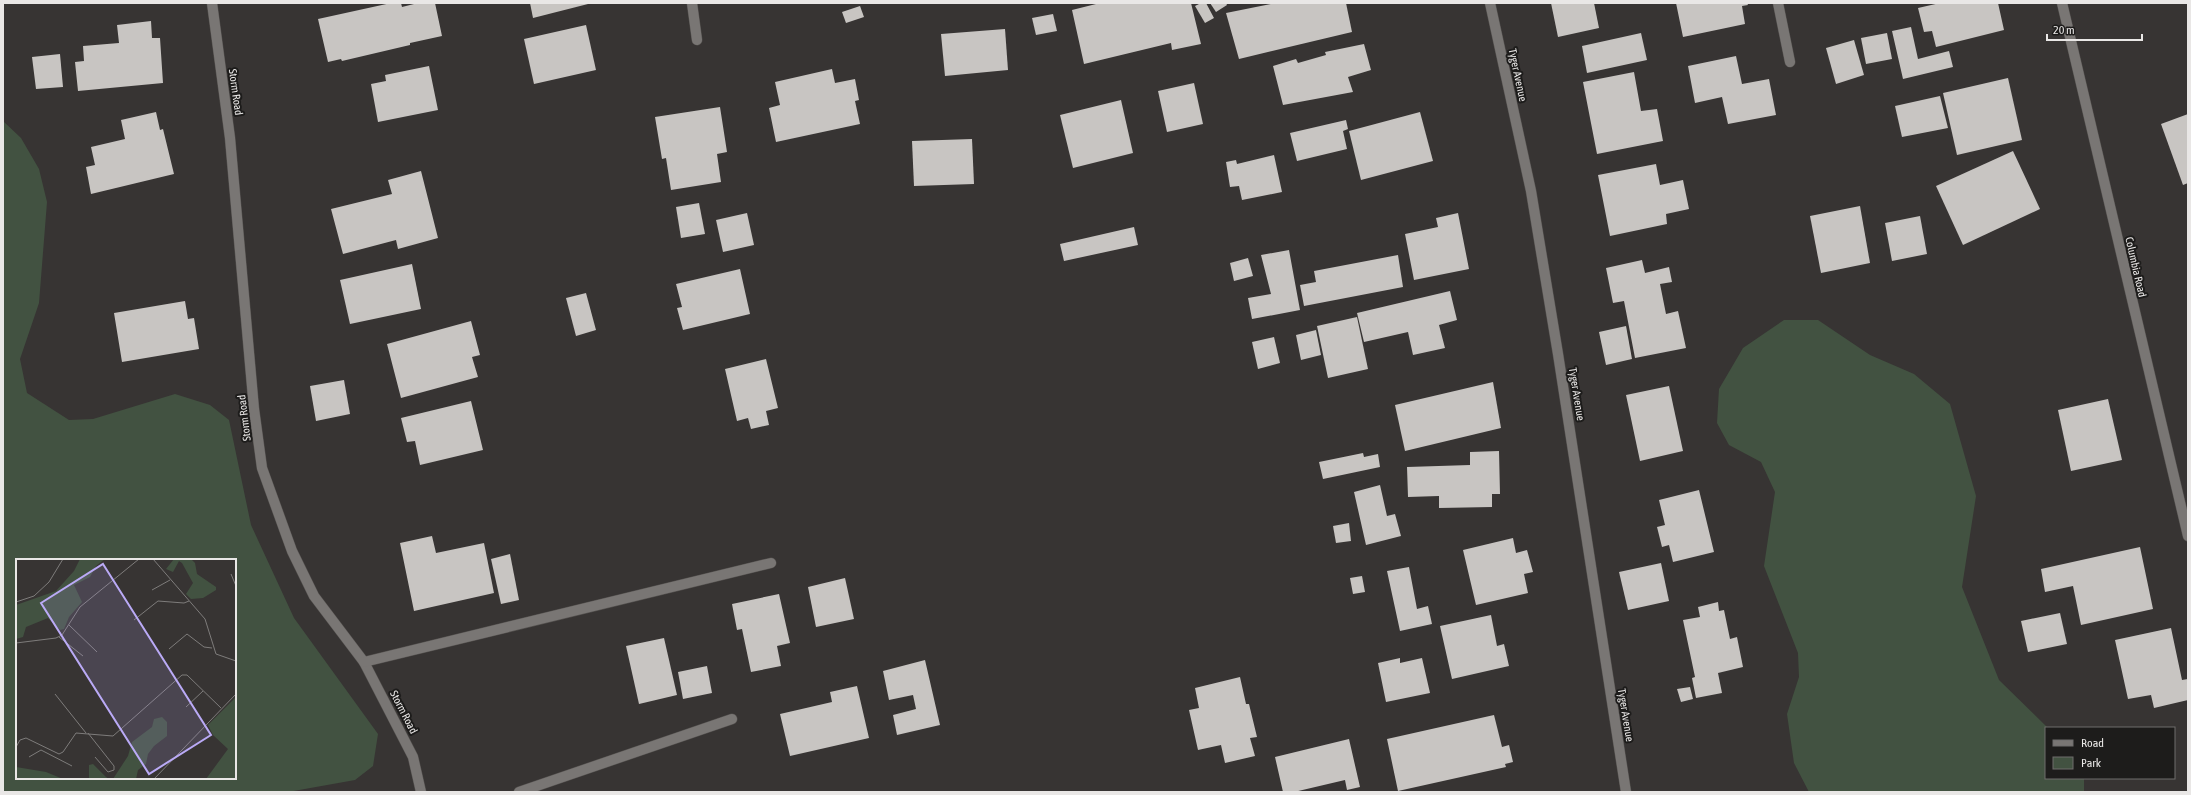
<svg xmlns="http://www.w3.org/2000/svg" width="2191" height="795" viewBox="0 0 2191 795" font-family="'Asap Condensed',sans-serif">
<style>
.green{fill:#425241;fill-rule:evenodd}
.building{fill:#c8c5c2}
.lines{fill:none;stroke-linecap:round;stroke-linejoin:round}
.minor-casing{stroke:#54514f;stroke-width:11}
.minor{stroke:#797674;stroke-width:10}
.labels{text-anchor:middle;stroke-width:4;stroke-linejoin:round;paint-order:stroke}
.street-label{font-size:11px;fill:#e9e7e6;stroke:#1d1c1b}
.inset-road{fill:none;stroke:#7e7c7b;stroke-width:1}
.view{fill:#baaaf6;fill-opacity:0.15;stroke:#baaaf6;stroke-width:2}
.inset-edge{fill:none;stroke:#e9e7e6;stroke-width:2}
</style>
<rect width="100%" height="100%" fill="#373433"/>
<g class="green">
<path d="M3 121 21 138 39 169 47 202 39 303 20 359 27 393 69 420 93 419 175 394 210 405 229 420 251 525 294 618 378 734 373 766 355 780 288 792H3ZM17 560H235V778H17Z"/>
<polygon points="1784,320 1818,320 1870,355 1914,374 1950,404 1976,496 1962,587 1999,680 2048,728 2046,728 2046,778 2084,778 2084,792 1809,792 1794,763 1787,714 1799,677 1798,653 1764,566 1775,492 1761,462 1729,445 1717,423 1719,389 1743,348"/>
</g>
<g class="building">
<polygon points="391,3 401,3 402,7 418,3 435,3 442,36 410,43 410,45 342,61 341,59 328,62 318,19"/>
<polygon points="530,3 587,3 588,4 533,18"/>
<polygon points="1100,3 1191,3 1201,44 1172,50 1171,43 1084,64 1072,10"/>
<polygon points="1201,3 1206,3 1214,18 1205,23 1195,6"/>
<polygon points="1210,3 1226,3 1227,5 1216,12"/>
<polygon points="1276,3 1346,3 1352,32 1239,59 1226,13"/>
<polygon points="1551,3 1594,3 1599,28 1558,37"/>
<polygon points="1676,3 1747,3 1748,5 1742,6 1745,24 1683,37"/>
<polygon points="1940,3 1998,3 2004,30 1936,47 1932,31 1924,32 1918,8"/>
<polygon points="860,6 864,17 846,23 842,12"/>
<polygon points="1053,14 1057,31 1036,35 1032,18"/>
<polygon points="151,21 152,38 160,38 163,83 78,91 75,62 84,61 83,46 119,43 117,25"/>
<polygon points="586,25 596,70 534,84 524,39"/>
<polygon points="1911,27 1918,59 1949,51 1953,67 1903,79 1892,31"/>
<polygon points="1005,29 1008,70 945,76 941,34"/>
<polygon points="1641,33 1647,60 1587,73 1582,46"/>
<polygon points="1887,33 1892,59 1866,64 1861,38"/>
<polygon points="1854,40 1864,75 1836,84 1826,48"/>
<polygon points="1364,44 1371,70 1348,77 1353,92 1283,105 1273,66 1296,59 1298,63 1326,55 1325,52"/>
<polygon points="60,54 63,87 36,89 32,57"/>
<polygon points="1736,56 1742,84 1769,79 1776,115 1728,124 1722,97 1695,103 1688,66"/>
<polygon points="429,66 438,110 378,122 371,84 386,81 385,75"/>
<polygon points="832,69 835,83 855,79 859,100 855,101 860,124 776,142 769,108 780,105 775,82"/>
<polygon points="1634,72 1641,111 1657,109 1663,141 1597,154 1583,82"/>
<polygon points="2008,78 2022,140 1957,155 1943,93"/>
<polygon points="1194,83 1203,124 1167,132 1158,91"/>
<polygon points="1940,96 1948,128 1902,137 1895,106"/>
<polygon points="1121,100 1133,153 1073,168 1060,115"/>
<polygon points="720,107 727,152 717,154 721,182 671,190 666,158 662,159 655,117"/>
<polygon points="156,112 160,130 163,129 174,174 91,194 86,167 95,165 91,147 125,139 121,120"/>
<polygon points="1420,112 1433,161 1361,180 1349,131"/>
<polygon points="2188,114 2188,183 2183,185 2161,124"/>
<polygon points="1346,120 1348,129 1343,131 1347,149 1297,161 1290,133"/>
<polygon points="972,139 974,184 914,186 912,141"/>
<polygon points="2013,151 2040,209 1963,245 1936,186"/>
<polygon points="1274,155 1282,192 1242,200 1239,186 1230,187 1226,162 1236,160 1237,164"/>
<polygon points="1656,164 1660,185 1683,180 1689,209 1666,214 1667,224 1610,236 1598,175"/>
<polygon points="421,171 438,238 398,249 396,240 343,254 331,209 392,194 388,180"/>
<polygon points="699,203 705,234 681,238 676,207"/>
<polygon points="1860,206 1870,263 1821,273 1810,216"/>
<polygon points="747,213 754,245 723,252 716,220"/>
<polygon points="1458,213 1469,269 1414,280 1405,234 1438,227 1436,218"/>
<polygon points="1920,216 1927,254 1892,261 1885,223"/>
<polygon points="1134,227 1138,245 1064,261 1060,244"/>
<polygon points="1289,250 1300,310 1252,319 1248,298 1271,294 1261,255"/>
<polygon points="1398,255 1403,287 1304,306 1300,285 1316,282 1314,271"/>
<polygon points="1248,258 1253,276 1234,281 1230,263"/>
<polygon points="1642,260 1645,273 1669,267 1672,282 1660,284 1666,314 1678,311 1686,348 1635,358 1624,301 1613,303 1606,268"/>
<polygon points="412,264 421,309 350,324 340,280"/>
<polygon points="740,269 750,314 683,330 677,308 682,307 676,284"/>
<polygon points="1450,291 1457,320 1439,325 1445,348 1413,355 1408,332 1364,342 1357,313"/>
<polygon points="586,293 596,330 576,336 566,298"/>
<polygon points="185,301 188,319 194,318 199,349 122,362 114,313"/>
<polygon points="1357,317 1368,369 1328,378 1317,326"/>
<polygon points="471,321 480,355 472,357 478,377 401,398 387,344"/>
<polygon points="1626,326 1632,359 1606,365 1599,332"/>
<polygon points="1316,330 1321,355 1301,360 1296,335"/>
<polygon points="1274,337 1280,363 1258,369 1252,342"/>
<polygon points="766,359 778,408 766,411 769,425 751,429 748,418 737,421 725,369"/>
<polygon points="344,380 350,414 316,421 310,386"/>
<polygon points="1493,382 1501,428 1405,451 1395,405"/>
<polygon points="1669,386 1683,451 1640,461 1626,395"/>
<polygon points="2108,399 2122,460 2071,471 2058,410"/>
<polygon points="471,401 483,450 420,465 415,441 407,442 401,418"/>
<polygon points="1499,451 1500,494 1492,494 1492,507 1439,508 1439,496 1408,497 1407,467 1470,465 1470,452"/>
<polygon points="1363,453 1364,457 1378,454 1380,467 1323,479 1319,462"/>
<polygon points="1380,485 1387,516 1395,514 1401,536 1366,545 1354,492"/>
<polygon points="1699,490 1714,552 1673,562 1669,545 1662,547 1657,527 1665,525 1659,500"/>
<polygon points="1349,523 1351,541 1336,543 1333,526"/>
<polygon points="432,536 436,553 484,543 494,593 414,611 400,543"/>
<polygon points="1513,538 1516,553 1527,550 1533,572 1524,574 1528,593 1476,605 1463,550"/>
<polygon points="2140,547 2153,609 2081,625 2073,586 2045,592 2041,569"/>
<polygon points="510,554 519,600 501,604 491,559"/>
<polygon points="1661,563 1669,601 1628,610 1619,572"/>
<polygon points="1409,567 1417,609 1428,606 1432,624 1400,631 1387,571"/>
<polygon points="1362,576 1365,592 1353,594 1350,578"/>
<polygon points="845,578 854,619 816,627 808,587"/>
<polygon points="779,594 790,643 777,646 781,666 751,672 742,629 737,630 732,604"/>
<polygon points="1718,602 1719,611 1724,610 1730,639 1737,637 1743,667 1718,673 1722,693 1696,698 1692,678 1695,677 1683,620 1700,617 1698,607"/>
<polygon points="2060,613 2067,644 2028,652 2021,621"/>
<polygon points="1491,615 1497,646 1504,644 1509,666 1452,679 1440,626"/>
<polygon points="2171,628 2182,680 2188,679 2188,700 2154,708 2151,695 2128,699 2115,640"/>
<polygon points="664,638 677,695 639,704 626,646"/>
<polygon points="1400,658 1400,663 1422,658 1430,693 1386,702 1378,663"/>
<polygon points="925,660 940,725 897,735 893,715 916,709 913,695 889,700 883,671"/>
<polygon points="707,666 712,693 683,699 678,672"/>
<polygon points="1240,677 1246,704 1249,704 1257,737 1250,738 1255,756 1225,763 1221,745 1198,750 1189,710 1199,708 1195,688"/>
<polygon points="857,686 869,738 790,756 780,714 832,702 830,692"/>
<polygon points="1690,687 1693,699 1681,702 1677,689"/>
<polygon points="1494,715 1502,747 1509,745 1513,762 1505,764 1506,767 1398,791 1387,739"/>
<polygon points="1349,739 1360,787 1347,790 1345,780 1294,792 1283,792 1275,757"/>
</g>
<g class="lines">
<defs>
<g id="minor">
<polyline points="212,3 230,138 254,409 262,468 292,551 314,596 364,662 413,757 421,792"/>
<polyline points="692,3 697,40"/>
<polyline points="1490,3 1531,191 1558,354 1626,792"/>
<polyline points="1778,3 1790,62"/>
<polyline points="2062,3 2188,536"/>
<polyline points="364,662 771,563"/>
<polyline points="519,792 732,719"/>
</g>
</defs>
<use href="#minor" class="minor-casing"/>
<use href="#minor" class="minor"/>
</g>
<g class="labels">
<g class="street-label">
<text transform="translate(1518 75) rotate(78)" y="4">Tyger Avenue</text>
<text transform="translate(236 92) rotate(82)" y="4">Storm Road</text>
<text transform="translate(2136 267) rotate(77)" y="4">Columbia Road</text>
<text transform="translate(1577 394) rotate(81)" y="4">Tyger Avenue</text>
<text transform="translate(244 418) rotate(-97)" y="4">Storm Road</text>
<text transform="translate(404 712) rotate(63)" y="4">Storm Road</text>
<text transform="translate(1626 715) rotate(81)" y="4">Tyger Avenue</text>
</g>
</g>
<g transform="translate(16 559)">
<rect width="220" height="220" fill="#373433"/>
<path d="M64 0H89L80 7 74 18 58 26 66 43 53 58 48 70 44 71 32 59 10 68 7 78 0 80V46L40 32 58 12ZM158 0H175L179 4 181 15 200 28V31L187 39 175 40 170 35 177 24 166 4 163 2 157 13 150 10ZM220 138V220H190L212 190 197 176 192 166ZM146 158 151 163V177L138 187 132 195 130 205 122 211 120 220H97L112 197 116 183 136 168 138 160ZM77 205 90 218 93 220H73V206ZM0 208 30 213 47 220H0Z" fill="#425241"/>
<path class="inset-road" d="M137 0 189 60 200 95 220 102M215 15 220 27M136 31 154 21M0 43 18 37 33 23 47 0M118 61 142 42 168 44 173 42M53 66 81 93M43 78 67 97M0 84 40 79 46 76 64 48 123 0M153 90 171 75 188 88 196 89M39 135 70 174M170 148 187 132M72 174 98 207V211L92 213 79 198M0 188 4 181 10 179 43 195 47 193 60 174 97 177 166 116H171L205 149M13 198 25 191 56 207M138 220 220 135"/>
<path class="view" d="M87 5 195 176 133 215 25 44Z"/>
<rect width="220" height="220" class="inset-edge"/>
</g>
<rect width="2191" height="795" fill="none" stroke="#e9e7e6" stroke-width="8"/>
<rect x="2045" y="727" width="130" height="52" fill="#1d1c1b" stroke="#6f6d6c"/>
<rect x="2053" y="740" width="20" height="6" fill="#797674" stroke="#6f6d6c"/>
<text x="2081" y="747" font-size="12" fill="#e9e7e6">Road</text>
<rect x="2053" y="757" width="20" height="12" fill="#425241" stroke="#6f6d6c"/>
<text x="2081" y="767" font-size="12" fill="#e9e7e6">Park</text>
<path d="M2047 34v6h95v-6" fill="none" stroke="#e9e7e6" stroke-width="2"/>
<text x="2053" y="34" font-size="12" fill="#e9e7e6" stroke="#1d1c1b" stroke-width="3" paint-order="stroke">20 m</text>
</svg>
